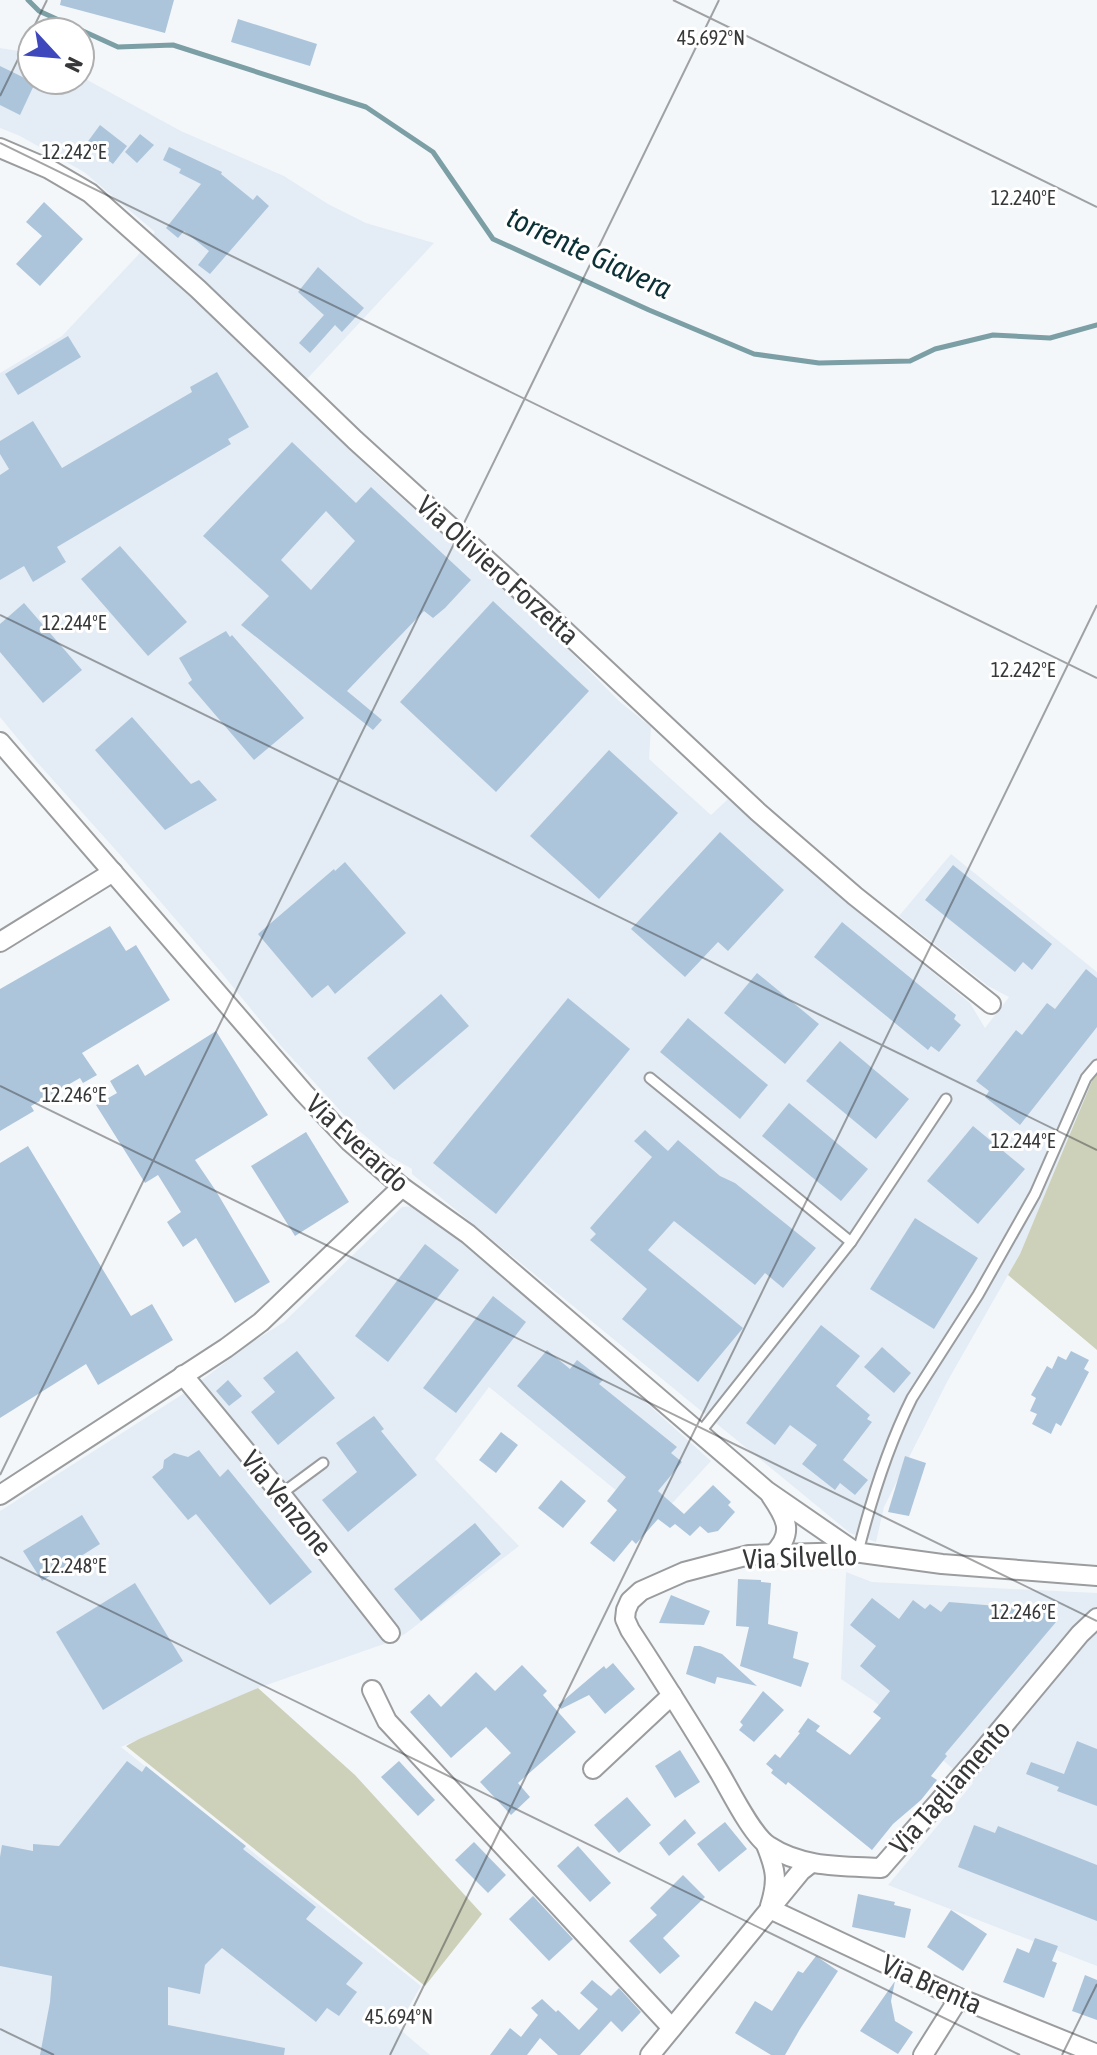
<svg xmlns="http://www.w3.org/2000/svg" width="1097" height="2055" viewBox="0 0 1097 2055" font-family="'Asap Condensed',sans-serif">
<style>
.built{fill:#e4edf5}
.green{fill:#cdd1b9}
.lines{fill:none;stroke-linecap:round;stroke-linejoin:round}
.stream{stroke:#7b9fa5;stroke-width:5}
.building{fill:#adc5db;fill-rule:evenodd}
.service-casing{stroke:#9a9c9e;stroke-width:13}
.minor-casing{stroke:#9a9c9e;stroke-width:22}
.service{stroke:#fff;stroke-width:9}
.minor{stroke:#fff;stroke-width:18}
.ticks{fill:none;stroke:#373839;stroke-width:2;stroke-opacity:0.45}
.labels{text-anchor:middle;stroke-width:6;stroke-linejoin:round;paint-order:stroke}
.street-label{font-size:28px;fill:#373839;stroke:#fff}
.water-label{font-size:30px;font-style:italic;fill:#0b3036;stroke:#fff}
.ticks-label{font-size:20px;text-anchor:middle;fill:#373839;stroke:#fff;stroke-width:6;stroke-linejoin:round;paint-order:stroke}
</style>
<rect width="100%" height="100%" fill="#f4f7fa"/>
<g class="built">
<polygon points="0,48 32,53 32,80 80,80 80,76 181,131 284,176 328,204 366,223 434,243 293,394 377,476 544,625 619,701 651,727 649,759 711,815 728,799 841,897 970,1003 985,1028 1009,997 988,986 899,916 951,854 1097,972 1097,1069 1020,1254 947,1382 884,1507 876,1542 850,1533 412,1174 412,1169 389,1156 357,1129 281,1046 220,971 122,857 36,761 0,717 0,373 62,336 138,255 155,232 84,172 20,136 0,128"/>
<polygon points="414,1206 502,1273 711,1461 655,1522 489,1387 435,1459 519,1546 405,1634 384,1644 258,1688 121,1747 421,1986 397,2027 430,2055 0,2055 0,1511 186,1392 251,1343 284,1322 402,1207"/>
<polygon points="846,1572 872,1582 1097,1593 1097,1966 888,1885 973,1783 952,1768 874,1701 841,1679"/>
</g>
<g class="green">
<polygon points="1097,1069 1097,1350 1008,1275 1020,1254"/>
<polygon points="258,1688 355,1775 482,1914 425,1986 126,1746 139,1739"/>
</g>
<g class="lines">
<polyline class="stream" points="28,0 39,11 118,47 173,45 366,107 433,152 493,239 649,310 754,354 819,363 910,361 935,349 993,335 1050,338 1097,325"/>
</g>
<g class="building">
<polygon points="61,0 174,0 165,33 60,5"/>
<polygon points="238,19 317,44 310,66 231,42"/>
<polygon points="0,66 35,83 20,115 0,105"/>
<polygon points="100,125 127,146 113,164 86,144"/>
<polygon points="140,134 154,145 137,163 125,152"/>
<polygon points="169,147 222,172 221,174 253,200 257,195 269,206 210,274 198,265 209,251 184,231 178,238 166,228 201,184 179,173 181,169 163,160"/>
<polygon points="44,202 83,239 40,286 16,264 42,236 26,222"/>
<polygon points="318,267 364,308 342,332 335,325 310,353 299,343 324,315 298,292"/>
<polygon points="68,336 81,357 18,395 5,374"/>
<polygon points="217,372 249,427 228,439 231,444 57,547 66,562 33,582 24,566 0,580 0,475 9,469 0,454 0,441 33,421 62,468 192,392 190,387"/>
<path d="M292 442 356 503 371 487 471 580 445 608 433 618 424 611 347 691 382 720 373 730 241 625 269 596 203 536ZM326 511 355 541 311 590 281 560Z"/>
<polygon points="120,546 187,622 148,656 81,579"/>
<polygon points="493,601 589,691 496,792 400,702"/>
<polygon points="24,603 82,670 43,703 0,652 0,624"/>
<polygon points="226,631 230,637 232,635 304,718 254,760 188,683 192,680 179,658"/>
<polygon points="132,717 191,784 199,780 217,800 165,830 95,750"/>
<polygon points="609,750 678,813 599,899 530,836"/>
<polygon points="720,832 784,890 728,951 718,942 685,977 631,929"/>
<polygon points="345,862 406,933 335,994 328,985 312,998 258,934 334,869 335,871"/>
<polygon points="953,865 1052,944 1032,970 1023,962 1015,972 925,900"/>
<polygon points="842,922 956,1015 954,1019 961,1025 939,1052 931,1046 928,1050 814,957"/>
<polygon points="110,926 126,951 136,945 170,1000 82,1053 97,1075 83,1083 80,1078 31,1106 34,1111 0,1131 0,989"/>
<polygon points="1086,969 1097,978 1097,1027 1020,1125 985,1097 989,1091 976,1081 1016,1030 1022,1035 1047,1003 1055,1009"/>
<polygon points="757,973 819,1024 785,1064 724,1013"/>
<polygon points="441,994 469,1026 394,1090 367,1058"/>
<polygon points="568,998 630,1049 496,1214 433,1163"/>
<polygon points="688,1018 768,1085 740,1119 660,1052"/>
<polygon points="216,1031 268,1115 195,1160 216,1191 270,1282 235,1303 196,1238 183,1247 167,1222 181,1212 158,1175 145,1183 96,1105 117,1093 110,1081 138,1064 145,1076"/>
<polygon points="840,1041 909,1099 876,1139 806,1081"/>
<polygon points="789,1103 868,1169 841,1201 762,1136"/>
<polygon points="973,1126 1025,1169 978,1224 927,1181"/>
<polygon points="645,1130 668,1151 678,1140 720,1176 735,1183 816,1248 783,1288 765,1273 755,1285 674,1221 648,1250 743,1328 698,1382 622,1319 647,1289 590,1240 596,1234 590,1228 652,1157 634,1141"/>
<polygon points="306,1132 349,1202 295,1236 251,1166"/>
<polygon points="28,1146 131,1316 152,1304 173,1340 98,1385 86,1364 0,1418 0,1163"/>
<polygon points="915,1218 978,1258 934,1329 870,1289"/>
<polygon points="425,1244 459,1270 388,1362 355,1336"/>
<polygon points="493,1296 526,1322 456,1413 423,1388"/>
<polygon points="821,1325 860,1356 836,1386 870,1415 867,1419 872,1422 843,1460 868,1480 855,1495 840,1483 835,1490 802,1464 817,1445 790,1425 775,1445 746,1423"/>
<polygon points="882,1347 911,1373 894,1393 864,1367"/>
<polygon points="547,1350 570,1369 577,1360 603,1380 599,1384 677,1447 671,1453 682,1462 658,1491 684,1514 713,1485 731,1502 728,1505 735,1512 718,1531 708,1533 700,1526 690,1536 675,1524 670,1528 658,1519 636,1544 632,1540 614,1562 590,1543 617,1510 607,1501 626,1477 517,1386"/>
<polygon points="297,1351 335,1398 278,1445 251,1412 275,1392 263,1378"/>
<polygon points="1071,1351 1089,1360 1084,1369 1089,1372 1061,1426 1056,1423 1051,1434 1032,1424 1037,1414 1030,1411 1036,1398 1031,1395 1047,1366 1052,1369 1058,1356 1066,1360"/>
<polygon points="228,1380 242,1396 229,1406 216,1391"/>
<polygon points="374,1416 384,1429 381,1431 417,1475 348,1532 322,1500 357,1472 336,1443"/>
<polygon points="501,1432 518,1445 496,1473 479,1460"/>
<polygon points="199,1450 220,1477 228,1469 312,1572 270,1605 196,1514 188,1520 152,1477 163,1468 164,1460 174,1453 188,1457"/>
<polygon points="905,1456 926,1463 909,1516 888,1512"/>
<polygon points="561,1480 586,1501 563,1528 538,1508"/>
<polygon points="82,1515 100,1544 42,1581 23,1551"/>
<polygon points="475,1523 501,1554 421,1621 394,1589"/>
<polygon points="738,1579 761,1580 761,1582 771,1583 768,1624 798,1632 793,1658 809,1663 801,1687 740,1666 749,1627 736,1626"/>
<polygon points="135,1583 183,1661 103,1710 56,1632"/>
<polygon points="671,1595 710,1611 704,1625 659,1623"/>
<polygon points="872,1598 899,1619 913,1600 925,1609 930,1604 941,1612 949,1602 1044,1610 1056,1622 945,1754 947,1756 931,1776 937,1780 921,1800 893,1824 872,1850 788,1782 786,1785 771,1773 773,1770 766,1764 775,1754 780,1758 800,1733 798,1732 808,1718 820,1726 816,1731 850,1755 881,1718 873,1712 890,1691 860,1666 876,1646 850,1625"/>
<polygon points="694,1646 700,1646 722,1654 757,1686 717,1677 715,1684 686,1674"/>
<polygon points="613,1663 635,1689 605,1714 589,1695 561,1709 558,1705 604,1666 606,1669"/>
<polygon points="522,1665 547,1691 543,1695 576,1732 518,1783 530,1797 511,1815 480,1782 511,1753 486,1727 451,1758 410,1712 429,1694 441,1707 476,1672 495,1691"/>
<polygon points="763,1691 784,1710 754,1742 739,1730 743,1725 740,1722"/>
<polygon points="1077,1741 1097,1749 1097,1806 1057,1791 1059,1787 1026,1774 1031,1762 1064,1774"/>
<polygon points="680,1750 700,1782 675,1798 655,1766"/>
<polygon points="127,1761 142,1772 146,1766 246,1846 243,1849 316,1907 306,1919 363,1963 346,1984 357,1992 339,2016 327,2008 316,2022 222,1948 205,1965 200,1994 168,1987 168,2025 285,2048 284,2055 40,2055 50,2002 52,1976 0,1966 0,1857 2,1845 33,1851 33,1844 59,1846"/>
<polygon points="399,1761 435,1800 418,1816 381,1777"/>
<polygon points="627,1797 651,1825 619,1853 594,1825"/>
<polygon points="685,1819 696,1833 669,1856 659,1843"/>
<polygon points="725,1822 747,1849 719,1872 697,1844"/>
<polygon points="974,1825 995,1833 998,1826 1097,1865 1097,1921 958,1867"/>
<polygon points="474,1842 506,1875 488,1893 455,1860"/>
<polygon points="578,1846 611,1883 590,1902 557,1866"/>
<polygon points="683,1875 705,1897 663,1938 680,1956 660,1974 629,1941 657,1915 650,1908"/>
<polygon points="858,1894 895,1902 894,1905 911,1909 905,1938 852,1927"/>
<polygon points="533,1896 573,1939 549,1961 509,1919"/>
<polygon points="951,1910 987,1934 963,1971 927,1947"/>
<polygon points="1035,1938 1058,1946 1052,1961 1057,1963 1044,1998 1003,1982 1017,1948 1029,1953"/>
<polygon points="816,1956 838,1971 800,2029 785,2055 771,2055 735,2033 755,2001 772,2011 798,1971 803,1973"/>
<polygon points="1085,1975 1097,1980 1097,2020 1072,2011"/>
<polygon points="592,1980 611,1996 619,1988 641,2012 622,2032 611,2021 580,2055 558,2055 540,2038 527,2055 490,2055 510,2028 521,2037 538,2015 531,2008 542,1999 556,2012 558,2010 579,2030 598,2009 580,1993"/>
<polygon points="895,1981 891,2001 895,2021 913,2032 898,2054 860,2031"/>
</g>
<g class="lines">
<defs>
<g id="service">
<polyline points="650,1078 851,1242"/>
<polyline points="699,1434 851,1242 946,1099"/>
<polyline points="281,1494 323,1463"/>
<path d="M858 1552C871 1500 888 1446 912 1398L978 1295 1035 1194 1086 1078 1097 1065"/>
</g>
<g id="minor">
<polyline points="0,148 49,169 90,193 198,289 355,440 565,631 758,812 855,896 991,1004"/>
<polyline points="0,742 304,1093 350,1142 402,1187 468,1234 767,1491 854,1551"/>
<polyline points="0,942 113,872"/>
<polyline points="183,1375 281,1494 390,1633"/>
<polyline points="0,1495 226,1348 261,1322 402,1187"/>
<path d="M771 1496C786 1518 795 1533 773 1554"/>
<path d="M1097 1576 942 1564 854 1552 749 1555 684 1572 641 1591 630 1601 626 1610 625 1619 630 1630C660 1676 690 1723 718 1770 729 1788 752 1836 769 1846 802 1868 843 1866 881 1868L976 1759 1080 1634 1097 1618"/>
<polyline points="372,1690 387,1721 672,2028"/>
<polyline points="593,1769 672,1695"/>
<path d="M766 1845C776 1870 778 1880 770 1906"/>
<polyline points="770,1909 959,1998 1097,2054"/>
<polyline points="650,2055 801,1871 810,1864"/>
<polyline points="923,2055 959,1998"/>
</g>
</defs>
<use href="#service" class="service-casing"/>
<use href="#minor" class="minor-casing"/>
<use href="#service" class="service"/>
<use href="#minor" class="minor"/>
</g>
<path class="ticks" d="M673 0 1097 207M0 96 47 0M0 143 1097 678M0 615 1097 1150M0 1086 1097 1621M0 1475 719 0M0 1557 1020 2055M0 2029 54 2055M390 2055 1097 605M1062 2055 1097 1984"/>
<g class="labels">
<g class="street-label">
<text transform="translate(498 570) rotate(42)" y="10">Via Oliviero Forzetta</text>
<text transform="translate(358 1143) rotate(43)" y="10">Via Everardo</text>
<text transform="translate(287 1503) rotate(51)" y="10">Via Venzone</text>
<text transform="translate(800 1557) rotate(-2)" y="10">Via Silvello</text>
<text transform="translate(950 1787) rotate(-49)" y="10">Via Tagliamento</text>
<text transform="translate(932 1984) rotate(24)" y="10">Via Brenta</text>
</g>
<g class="water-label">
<text transform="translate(589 253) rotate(25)" y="10">torrente Giavera</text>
</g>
</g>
<g class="ticks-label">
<text x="711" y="45">45.692°N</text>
<text x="74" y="159">12.242°E</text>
<text x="1023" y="205">12.240°E</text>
<text x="74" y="630">12.244°E</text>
<text x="1023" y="677">12.242°E</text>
<text x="74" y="1102">12.246°E</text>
<text x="1023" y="1148">12.244°E</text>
<text x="74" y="1573">12.248°E</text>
<text x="1023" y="1619">12.246°E</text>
<text x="399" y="2024">45.694°N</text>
</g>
<g transform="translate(56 56) rotate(116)"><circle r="38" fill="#ffffff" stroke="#afafb0" stroke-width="2"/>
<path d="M0-6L14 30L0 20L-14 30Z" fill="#3e47bb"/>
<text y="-12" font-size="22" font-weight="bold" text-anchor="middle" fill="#373839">N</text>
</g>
</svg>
